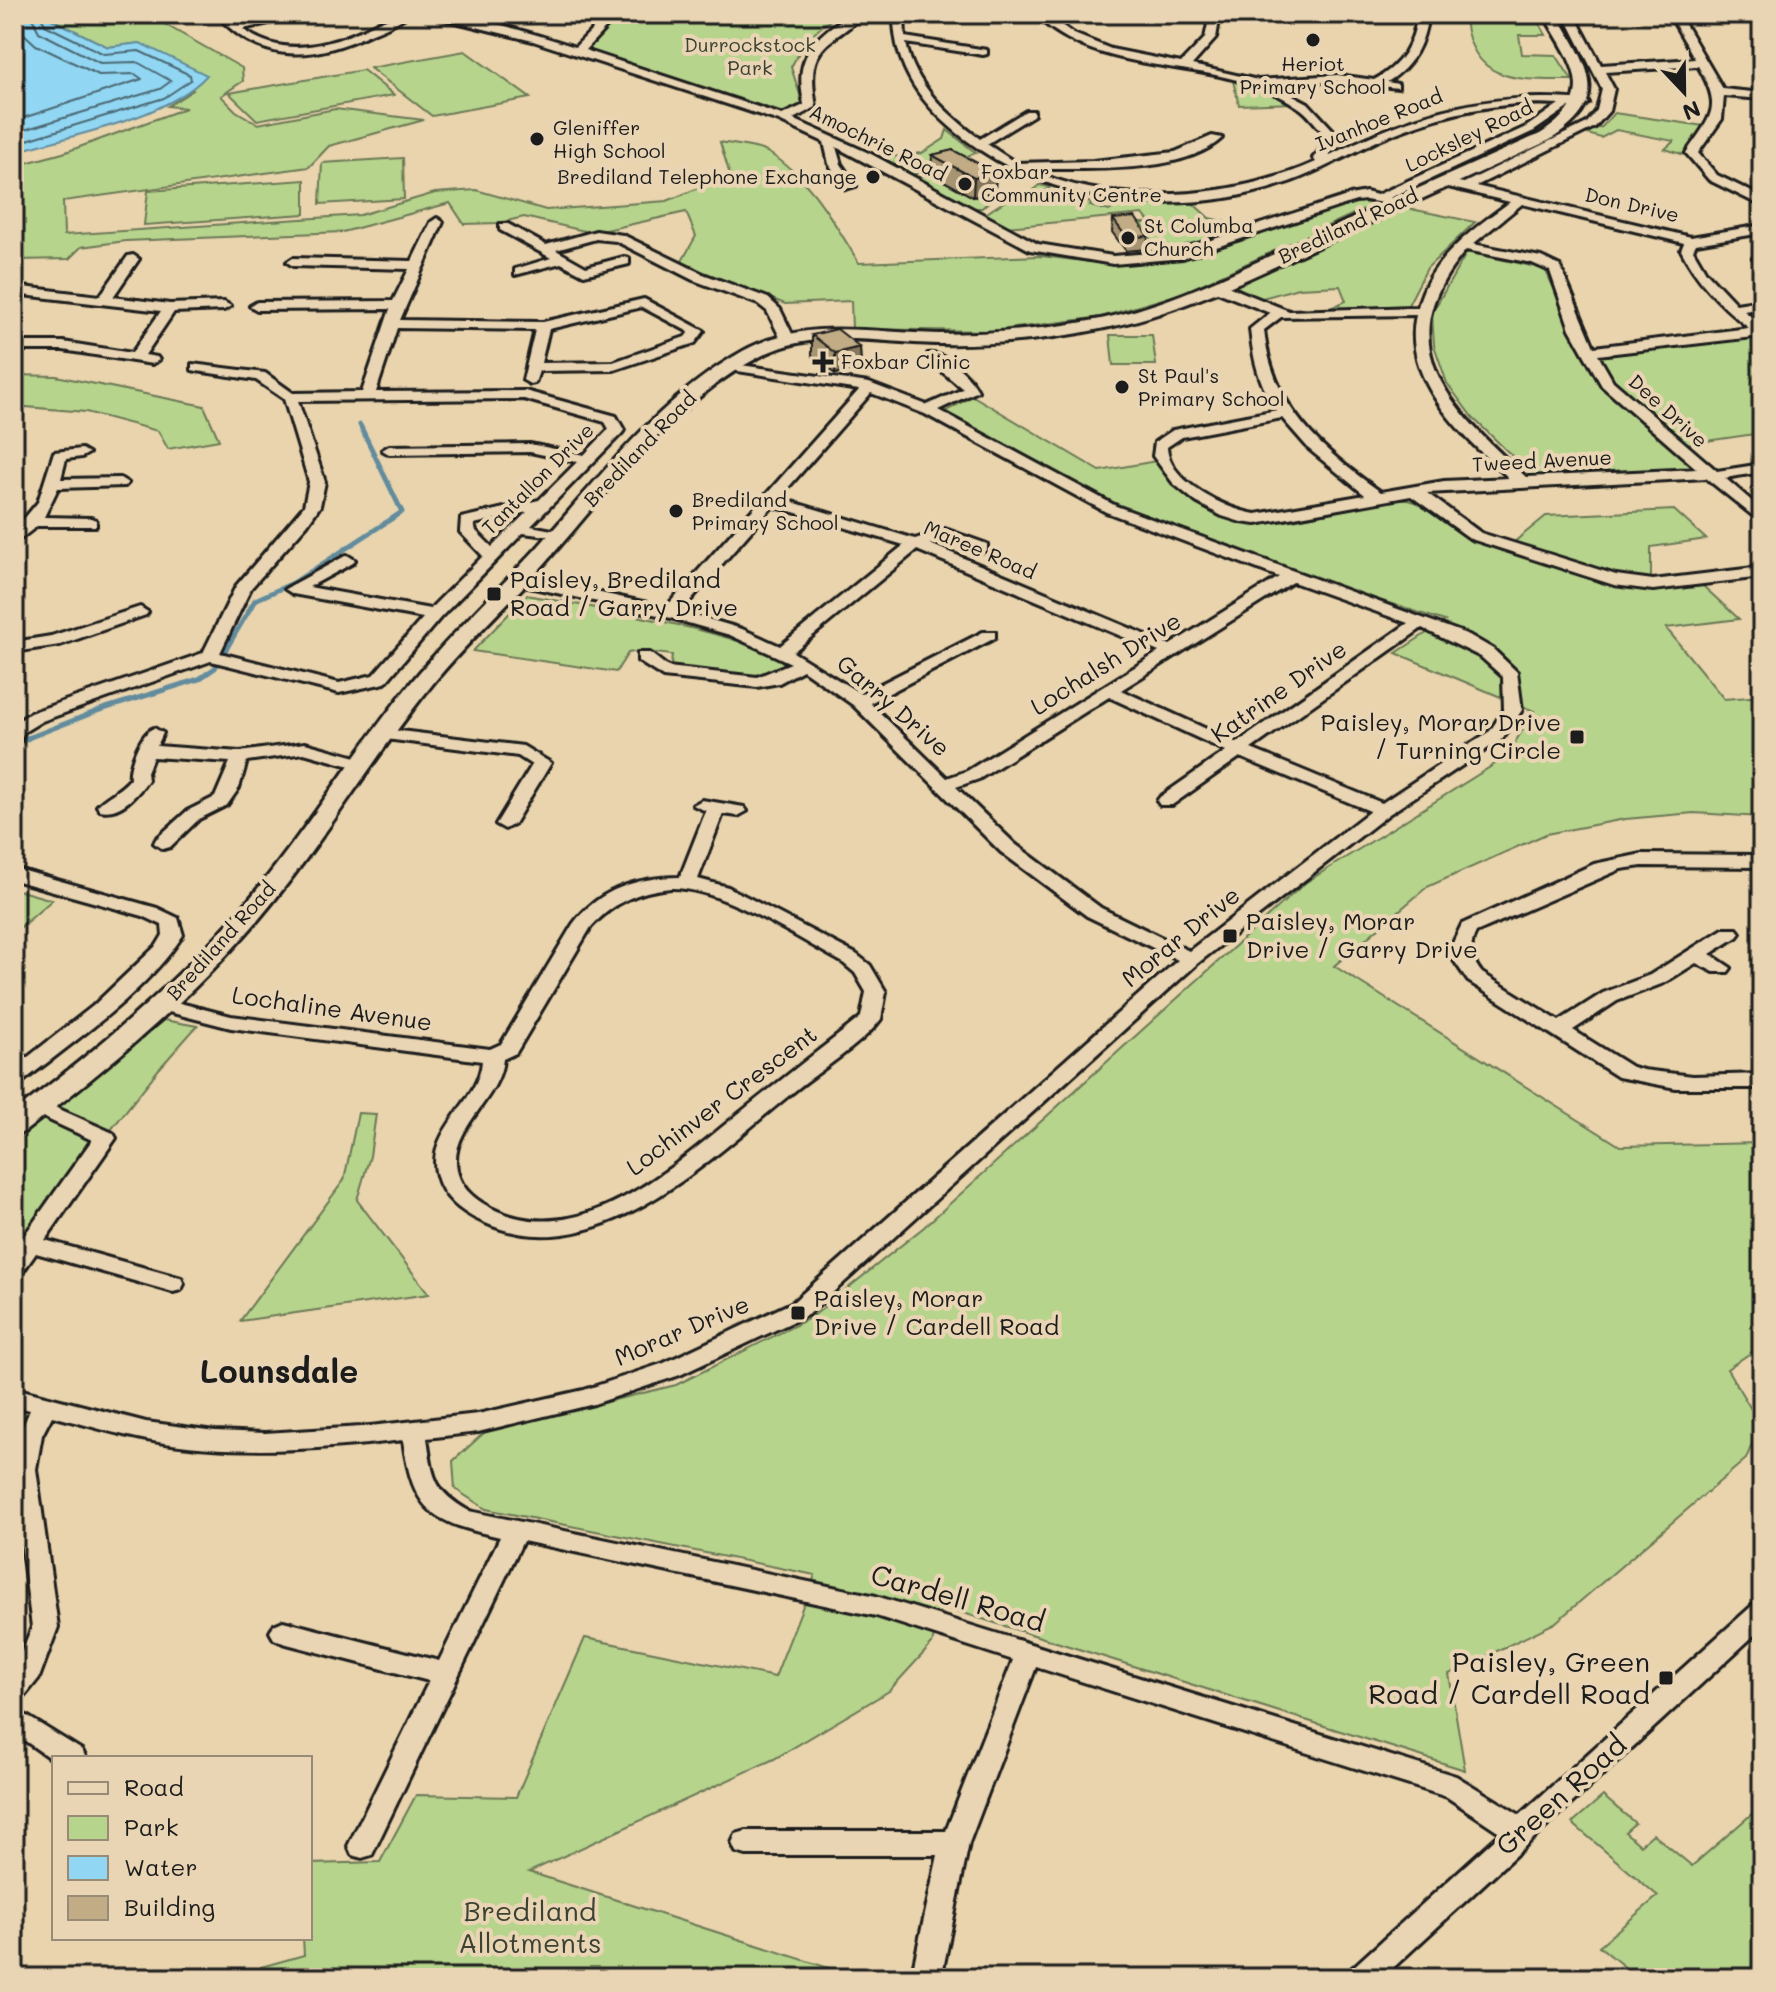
<svg xmlns="http://www.w3.org/2000/svg" width="1776" height="1992" viewBox="0 0 1776 1992" font-family="Mali,sans-serif">
<style>
.green{fill:#b7d48d;stroke:#6a7854;stroke-width:2}
.water{fill:#91d7f3;stroke:#628c9d;stroke-width:2}
.lines{fill:none;stroke-linecap:round;stroke-linejoin:round}
.shore{stroke:#4b6772;stroke-width:2}
.stream-far1{stroke:#628c9d;stroke-width:5}
.stream{stroke:#628c9d;stroke-width:6}
.minor-casing{stroke:#1c1c1c;stroke-width:6}
.tertiary-casing{stroke:#1c1c1c;stroke-width:6}
.minor{fill:#e9d5b3;fill-rule:evenodd}
.tertiary{fill:#e9d5b3;fill-rule:evenodd}
.wall{fill:#a69472;stroke:#1c1c1c;stroke-width:2}
.shaded-wall{fill:#87785d;stroke:#1c1c1c;stroke-width:2}
.building{fill:#c1ac85;stroke:#1c1c1c;stroke-width:2}
.poi-dot{fill:#1c1c1c;stroke:#e9d5b3;stroke-width:3}
.labels{text-anchor:middle;stroke-width:8;stroke-linejoin:round;paint-order:stroke}
.far-park-label{font-size:20px;fill:#3b4133;stroke:#e9d5b3}
.far-poi-label{font-size:20px;fill:#1c1c1c;stroke:#e9d5b3;text-anchor:start}
.far-street-label{font-size:20px;fill:#1c1c1c;stroke:#e9d5b3}
.poi-label{font-size:24px;fill:#1c1c1c;stroke:#e9d5b3;text-anchor:start}
.street-label{font-size:24px;fill:#1c1c1c;stroke:#e9d5b3}
.near-street-label{font-size:28px;fill:#1c1c1c;stroke:#e9d5b3}
.near-poi-label{font-size:28px;fill:#1c1c1c;stroke:#e9d5b3;text-anchor:end}
.near-park-label{font-size:28px;fill:#3b4133;stroke:#e9d5b3}
.district-label{font-size:32px;font-weight:bold;fill:#1c1c1c;stroke:#e9d5b3}
</style>
<rect width="100%" height="100%" fill="#e9d4ad"/>
<filter id="ink" filterUnits="userSpaceOnUse"><feTurbulence type="fractalNoise" baseFrequency=".0125" numOctaves="2"/><feDisplacementMap in="SourceGraphic" scale="16" xChannelSelector="R" yChannelSelector="G"/><feConvolveMatrix kernelMatrix="1 2 1 2 8 2 1 2 1" color-interpolation-filters="sRGB"/></filter>
<g filter="url(#ink)">
<g class="green">
<path d="M14 14H168L166 25 242 68 243 81 221 96 236 111 258 124 335 109 424 120 329 146 309 167 63 201 64 235 360 215 435 193 476 190 546 210 667 201 730 175 720 142C735 145 756 146 769 153 811 178 834 223 859 263L1041 256 1109 264 1156 262 1213 248 1356 201 1375 204 1183 293 1101 317 991 331 852 329 851 301 785 304 681 263 696 236 686 212 593 233 524 217 498 223 464 224 450 203 343 232 126 241 81 247 69 259 14 260V166L63 153 186 108 168 106 193 90 140 43 108 47 43 15 14 17Z"/>
<path d="M625 14H840C816 28 804 42 791 67L804 107 784 113 585 49 610 21Z"/>
<path d="M1471 14H1534L1546 35H1519L1522 54 1556 55 1572 80C1519 80 1473 84 1465 20Z"/>
<polygon points="465,51 530,98 432,116 370,68"/>
<polygon points="363,70 394,95 257,120 229,93"/>
<polygon points="1233,81 1294,103 1239,105"/>
<polygon points="1614,113 1704,126 1685,155 1665,149 1674,141 1616,130 1601,138 1584,133 1602,127"/>
<polygon points="947,130 976,153 913,175 884,158 922,153 944,139"/>
<polygon points="403,158 404,199 320,204 322,163"/>
<polygon points="931,174 973,197 997,194 982,208 972,208 918,177"/>
<polygon points="305,180 305,214 144,225 148,191"/>
<polygon points="1039,185 1050,187 1042,194 1092,203 1090,206 1109,211 1132,197 1187,198 1209,218 1247,227 1159,253 1141,223 1150,223 1143,214 1006,227 985,214 1005,201 1009,194 1026,196"/>
<polygon points="1406,208 1475,222 1427,268 1408,305 1326,310 1346,301 1340,286 1298,288 1259,299 1236,286"/>
<polygon points="1467,252 1545,269 1585,356 1762,334 1762,433 1672,446 1699,472 1534,477 1472,417 1447,383 1434,345 1432,313"/>
<polygon points="1110,335 1152,335 1156,365 1113,365"/>
<polygon points="14,375 56,376 204,406 219,440 168,449 158,431 86,412 14,406"/>
<path d="M973 396 1100 471 1156 461C1172 476 1188 496 1206 508 1260 547 1347 498 1407 500L1418 503 1467 538 1503 551 1546 516 1674 510 1706 539 1651 547V589L1703 586 1739 619 1666 628 1724 699 1762 696V817L1694 813 1625 819 1546 834 1427 887 1334 966 1620 1146 1762 1143V1345L1727 1369 1760 1424 1746 1459 1555 1623 1449 1674 1465 1770 941 1606 932 1644 889 1691 774 1759 529 1872 860 1978H263L261 1967 304 1955 303 1938H310V1864L380 1862 416 1795 516 1797 585 1638 775 1677 815 1575 486 1509 455 1489 453 1461 486 1431 676 1385 812 1317 924 1227 1305 883 1506 757 1534 711 1396 653 1445 621 1286 570 1092 494 943 413Z"/>
<path d="M527 595C566 603 775 636 786 667L760 678 676 669 671 665 672 655 639 651 628 653 616 672 473 651Z"/>
<polygon points="14,889 52,900 14,933"/>
<polygon points="164,1020 197,1026 159,1069 14,1253 14,1140"/>
<polygon points="358,1113 376,1114 370,1156 357,1200 429,1294 240,1321 344,1180"/>
<polygon points="1603,1796 1635,1823 1625,1832 1640,1845 1653,1834 1692,1866 1762,1805 1762,1978 1638,1978 1599,1946 1658,1896 1572,1823"/>
</g>
<path class="water" d="M43 15 108 47 140 43 207 75C167 119 72 135 14 152V17Z"/>
<g class="lines">
<g class="shore">
<polyline points="14,121 142,79 135,74 99,75 36,45 23,33 18,14"/>
<polyline points="14,133 160,89 171,81 137,62 100,63 39,32 30,14"/>
<polyline points="14,144 164,98 191,80 190,75 139,51 104,54 45,25 40,14"/>
</g>
<polyline class="stream-far1" points="23,740 100,710 199,679 215,668 255,600 293,583 402,512 360,425"/>
<polyline class="stream" points="14,744 28,738"/>
<defs>
<g id="minor">
<path d="M216 14H227L237 24 288 14H309L243 29C279 57 323 48 362 30 378 23 392 14 409 14 398 23 383 29 370 34 313 61 261 65 216 14Z"/>
<path d="M423 14C473 14 528 32 575 47L605 17 603 14H613L614 19 585 50 782 115 804 105C802 91 799 76 804 62 812 38 841 14 865 14 826 49 805 44 816 107L793 119 871 154 1038 244 1113 256 1177 251 1350 195 1366 192 1377 195 1526 127 1559 104C1495 100 1435 115 1377 141 1348 155 1319 171 1289 182 1184 219 1054 207 965 139 923 107 893 68 894 14H904L905 37 987 50V54L983 55 906 43C914 85 947 114 980 139L1026 111H1034V115L987 144 1016 163 1093 161 1175 152 1212 136 1222 138C1182 176 1082 168 1029 169 1112 208 1235 199 1316 162L1313 158 1320 150 1324 134C1316 125 1308 113 1298 107 1219 52 1106 84 1034 14H1046L1074 34 1111 49 1181 63 1205 38 1210 14H1220L1216 38 1192 65 1258 80 1338 75 1374 80C1402 65 1413 45 1418 14H1428C1424 43 1414 66 1387 82L1398 84V88L1338 81 1274 85 1308 103 1334 131 1332 151 1328 156C1415 113 1485 91 1583 100L1589 103 1583 106 1572 105 1534 131 1390 198 1403 201V207L1366 200 1356 201 1183 258 1113 264 1030 250 836 147 841 164 856 186 846 189 829 164 824 142 779 121 533 41Z"/>
<path d="M1564 14H1574L1601 65 1695 59 1670 16 1679 14 1723 89 1762 93V99L1724 96 1722 119 1698 153 1717 175 1762 197V206L1709 180 1686 153C1712 115 1723 108 1698 66L1605 72 1614 89 1609 111 1595 127 1476 186 1691 237 1762 225V233L1696 244 1693 250 1706 272 1736 304 1762 300V308L1744 311 1762 325V336L1598 355 1613 381 1717 471 1762 464V472L1725 478 1762 510V523L1706 478 1427 493 1481 533 1616 575 1653 580 1762 567V577L1653 590 1614 585 1471 539 1411 496 1256 524 1241 522 1222 516 1196 502 1173 483 1153 456 1155 442 1173 430 1277 410C1259 385 1253 359 1250 329L1270 313 1210 289V283H1220L1289 311 1418 307C1428 261 1474 228 1510 202L1440 185V179L1464 183 1587 123 1597 110 1602 89ZM1522 204 1684 243 1681 250C1697 282 1721 306 1749 328L1594 347 1560 266 1541 257 1473 244ZM1466 250 1532 263 1550 271 1570 329 1602 386 1697 469 1526 477C1453 410 1383 346 1466 250ZM1416 315C1401 381 1466 439 1509 478L1444 481 1381 492C1321 449 1272 408 1264 330L1281 317ZM1282 418 1310 450 1365 495 1256 514C1226 510 1168 481 1167 447L1182 437Z"/>
<path d="M437 218 443 222 400 320 543 322 644 299 704 331 695 343 614 370 539 371 535 383 530 384 523 380 535 330 397 328 376 392 525 391 616 416 624 430 622 433 531 526 563 532V538L523 533 440 618 385 683 339 693 211 661 42 721 24 732 20 741 14 742V724L30 713 203 653 236 586 304 506 309 482 284 399 256 380 197 371 192 370V364L265 373 293 393 362 392 390 309 257 310 250 306 257 302 393 301 409 269 293 266 287 262 293 258 412 261 431 222ZM642 307 689 332 685 337 613 362 541 363 549 329ZM524 399 605 422 609 429 584 455 530 444 389 446 382 450 389 454 530 452 577 462 539 500 461 518 460 532 483 556 430 609 309 587 353 563 355 560 347 555 285 589 293 594 423 618 373 675 339 683 220 653 251 588 307 525 320 506 325 482 298 401ZM527 512 492 547 476 531 474 524Z"/>
<polygon points="500,224 508,224 546,245 596,231 623,235 703,274 768,298 780,309 795,340 783,343 767,311 758,304 693,280 616,241 596,239 556,250 586,267 624,257 629,258 629,264 584,275 561,263 515,275 515,269 551,258 500,230"/>
<polygon points="1762,253 1762,267 1753,258"/>
<polygon points="133,255 139,259 113,297 170,304 224,302 231,306 224,310 174,312 145,355 157,357 159,360 152,364 63,350 14,350 14,342 63,342 132,353 161,311 14,294 14,286 100,296 128,256"/>
<path d="M928 354C945 352 971 376 978 391L938 410 1116 506 1469 635 1493 649 1517 672 1522 710 1502 739 1389 814 1198 963 809 1314 680 1375 594 1404 478 1432 427 1438C433 1477 432 1490 469 1511L876 1596 1456 1776 1520 1815 1753 1605 1762 1602V1628L1382 1978H1346L1351 1969 1501 1833 1447 1797 1036 1667 969 1843 943 1969 947 1978H917L913 1969 938 1855H746L736 1852 732 1843 736 1834 746 1831H946L1013 1660 876 1616 523 1541 372 1855 362 1858 352 1855 348 1846 429 1681 283 1643 274 1639 270 1632 274 1625 283 1621 439 1661 500 1537C432 1522 413 1512 403 1440 318 1450 232 1456 147 1440 115 1434 83 1424 52 1416L42 1435 36 1469 58 1627 39 1678 23 1698 14 1701V1671L32 1627 14 1487V1448L30 1410 14 1406V1388L146 1422 215 1431 265 1433 361 1427 478 1414 584 1390 664 1363 793 1302 1178 960 1087 916 1001 852 853 705 803 670 779 683 757 687 663 677 638 661V653H650L668 667 757 677 791 663 730 635 667 617 511 583 509 580 517 575 666 607 859 390 731 370 724 366 726 363 869 383 927 405 963 389 928 360ZM871 393 925 414 1106 512 1279 577 1170 645 930 544 945 539 981 552 987 550V544L945 529 915 539 779 498ZM773 506 904 545 780 646 742 629 681 611ZM917 550 1159 652 967 771 947 778 870 703 995 638V632H983L861 694 793 652ZM1293 582 1408 623 1237 743 1121 690ZM1422 628 1481 657 1503 677 1504 710 1490 731 1382 803 1251 749ZM1109 697 1226 751 1160 797 1157 801 1160 805H1172L1240 757 1370 811 1189 951 1101 908 1015 844 956 787 979 779Z"/>
<polygon points="82,449 89,453 82,457 66,459 61,479 120,478 128,483 125,486 58,488 44,517 91,518 96,520 96,526 37,526 14,544 14,531 38,502 54,452"/>
<polygon points="140,607 148,612 146,615 60,645 14,652 14,642 51,636"/>
<path d="M154 728 163 733 157 746 240 752 305 743 367 760 370 764 361 769 304 753 247 761 239 788 227 805 199 819 170 847 163 849 154 843 156 839 187 811 215 797 230 762 153 757 147 772 148 780C137 795 120 815 100 810L97 806C106 796 119 792 130 779 128 766 141 732 154 728Z"/>
<polygon points="384,729 523,746 551,763 514,824 505,829 496,824 532,765 518,756 378,738 375,734"/>
<path d="M702 800 744 807 747 811 738 816 723 814 698 879 728 887 856 954 870 965 886 992 881 1019C864 1043 816 1073 792 1093 711 1157 597 1275 483 1222 463 1213 443 1199 437 1176 424 1131 479 1103 482 1061L231 1028 157 1009 154 1005 164 999 231 1016 490 1049 501 1044 573 924C599 889 638 877 680 877L706 811 693 805ZM671 888C721 887 797 938 842 962L855 973 866 992 861 1017C822 1048 782 1079 742 1111 676 1163 583 1254 491 1208 472 1198 457 1185 456 1162 455 1124 500 1098 503 1059L516 1053 591 927C614 902 638 891 671 888Z"/>
<path d="M1642 854 1762 855V867L1642 866 1621 869 1476 932C1468 948 1471 959 1482 973L1559 1021 1603 993 1650 975 1723 929H1737L1740 933 1737 937 1710 954 1731 968 1728 972H1714L1696 963 1664 983 1617 1001 1573 1030 1632 1067 1643 1070 1693 1076 1762 1074V1088H1676L1618 1077 1468 981 1453 959 1451 947 1462 924 1594 864Z"/>
<path d="M14 868 157 908 178 918 183 935C146 993 75 1040 21 1083L14 1085V1068L93 1006 157 945 163 935 162 925 143 916 14 880Z"/>
<polygon points="39,1100 113,1133 116,1138 45,1240 181,1278 184,1284 181,1290 173,1292 36,1253 22,1273 14,1275 14,1250 92,1140 32,1112 28,1107"/>
<polygon points="14,1708 82,1750 86,1758 54,1758 54,1761 14,1733"/>
</g>
<path id="tertiary" d="M1543 14H1557C1588 67 1614 100 1550 140 1472 176 1393 212 1315 248 1245 280 1176 314 1100 329 1047 340 992 345 938 344 879 343 814 327 759 357 671 403 610 490 546 562 510 603 470 639 435 681 372 758 322 845 258 920 189 1001 107 1068 24 1132L14 1135V1112C95 1051 174 986 241 909 305 834 356 748 419 673 456 629 498 590 537 548 600 477 659 398 743 351 804 317 873 333 939 334 993 334 1048 329 1101 319 1170 305 1232 273 1296 244 1377 207 1458 170 1540 134 1601 95 1572 64 1543 14Z"/>
</defs>
<use href="#minor" class="minor-casing"/>
<use href="#tertiary" class="tertiary-casing"/>
<use href="#minor" class="minor"/>
<use href="#tertiary" class="tertiary"/>
</g>
<g class="wall">
<polygon points="953,150 995,192 973,197 931,174 932,155"/>
<polygon points="1113,219 1148,236 1147,249 1126,251 1112,232"/>
<polygon points="812,335 860,347 861,368 835,374 812,356"/>
</g>
<g class="shaded-wall">
<polygon points="996,173 995,192 973,197 974,178"/>
<polygon points="860,347 861,368 835,374 835,353"/>
</g>
<g class="building">
<polygon points="953,150 996,173 974,178 932,155"/>
<polygon points="1135,217 1148,236 1127,238 1113,219"/>
<polygon points="837,329 860,347 835,353 812,335"/>
</g>
</g>
<g class="poi-dot">
<circle cx="1313" cy="40" r="8"/>
<circle cx="537" cy="139" r="8"/>
<circle cx="873" cy="177" r="8"/>
<circle cx="965" cy="184" r="8"/>
<circle cx="1128" cy="238" r="8"/>
<path d="M819 350h8v8h8v8h-8v8h-8v-8h-8v-8h8z"/>
<circle cx="1122" cy="387" r="8"/>
<circle cx="676" cy="511" r="8"/>
<rect x="486" y="586" width="16" height="16" rx="4"/>
<rect x="1569" y="729" width="16" height="16" rx="4"/>
<rect x="1222" y="928" width="16" height="16" rx="4"/>
<rect x="790" y="1305" width="16" height="16" rx="4"/>
<rect x="1658" y="1670" width="16" height="16" rx="4"/>
</g>
<g class="labels">
<g class="far-park-label">
<text x="750" y="52">Durrockstock<tspan x="750" dy="23">Park</tspan></text>
</g>
<g class="far-poi-label">
<text x="1313" y="71" text-anchor="middle">Heriot<tspan x="1313" dy="23">Primary School</tspan></text>
<text x="553" y="135">Gleniffer<tspan x="553" dy="23">High School</tspan></text>
<text x="981" y="179">Foxbar<tspan x="981" dy="23">Community Centre</tspan></text>
<text x="857" y="184" text-anchor="end">Brediland Telephone Exchange</text>
<text x="1144" y="233">St Columba<tspan x="1144" dy="23">Church</tspan></text>
<text x="841" y="369">Foxbar Clinic</text>
<text x="1138" y="383">St Paul's<tspan x="1138" dy="23">Primary School</tspan></text>
<text x="692" y="507">Brediland<tspan x="692" dy="23">Primary School</tspan></text>
</g>
<g class="far-street-label">
<text transform="translate(1379 120) rotate(-22)" y="7">Ivanhoe Road</text>
<text transform="translate(1469 136) rotate(-26)" y="7">Locksley Road</text>
<text transform="translate(878 143) rotate(26)" y="7">Amochrie Road</text>
<text transform="translate(1632 205) rotate(13)" y="7">Don Drive</text>
<text transform="translate(1348 226) rotate(-25)" y="7">Brediland Road</text>
<text transform="translate(1668 411) rotate(42)" y="7">Dee Drive</text>
<text transform="translate(640 449) rotate(-46)" y="7">Brediland Road</text>
<text transform="translate(1542 461) rotate(-3)" y="7">Tweed Avenue</text>
<text transform="translate(538 479) rotate(-45)" y="7">Tantallon Drive</text>
<text transform="translate(980 550) rotate(23)" y="7">Maree Road</text>
<text transform="translate(221 941) rotate(-48)" y="7">Brediland Road</text>
</g>
<g class="poi-label">
<text x="510" y="588">Paisley, Brediland<tspan x="510" dy="28">Road / Garry Drive</tspan></text>
<text x="1561" y="731" text-anchor="end">Paisley, Morar Drive<tspan x="1561" dy="28">/ Turning Circle</tspan></text>
<text x="1246" y="930">Paisley, Morar<tspan x="1246" dy="28">Drive / Garry Drive</tspan></text>
<text x="814" y="1307">Paisley, Morar<tspan x="814" dy="28">Drive / Cardell Road</tspan></text>
</g>
<g class="street-label">
<text transform="translate(1106 664) rotate(-32)" y="8">Lochalsh Drive</text>
<text transform="translate(1279 692) rotate(-35)" y="8">Katrine Drive</text>
<text transform="translate(893 706) rotate(41)" y="8">Garry Drive</text>
<text transform="translate(1181 937) rotate(-39)" y="8">Morar Drive</text>
<text transform="translate(332 1009) rotate(8)" y="8">Lochaline Avenue</text>
<text transform="translate(722 1101) rotate(-37)" y="8">Lochinver Crescent</text>
<text transform="translate(682 1331) rotate(-23)" y="8">Morar Drive</text>
</g>
<g class="near-street-label">
<text transform="translate(958 1598) rotate(16)" y="10">Cardell Road</text>
<text transform="translate(1561 1795) rotate(-42)" y="10">Green Road</text>
</g>
<g class="near-poi-label">
<text x="1650" y="1672">Paisley, Green<tspan x="1650" dy="32">Road / Cardell Road</tspan></text>
</g>
<g class="near-park-label">
<text x="530" y="1921">Brediland<tspan x="530" dy="32">Allotments</tspan></text>
</g>
<g class="district-label">
<text x="279" y="1383">Lounsdale</text>
</g>
</g>
<rect width="1776" height="1992" fill="none" stroke="#e9d5b3" stroke-width="48"/>
<rect x="24" y="24" width="1728" height="1944" fill="none" stroke="#1c1c1c" stroke-width="3" filter="url(#ink)"/>
<rect x="52" y="1756" width="260" height="184" fill="#e9d5b3" stroke="#978b77" stroke-width="2"/>
<rect x="68" y="1782" width="40" height="12" fill="#e9d5b3" stroke="#978b77" stroke-width="2"/>
<text x="124" y="1796" font-size="24" fill="#1c1c1c">Road</text>
<rect x="68" y="1816" width="40" height="24" fill="#b7d48d" stroke="#978b77" stroke-width="2"/>
<text x="124" y="1836" font-size="24" fill="#1c1c1c">Park</text>
<rect x="68" y="1856" width="40" height="24" fill="#91d7f3" stroke="#978b77" stroke-width="2"/>
<text x="124" y="1876" font-size="24" fill="#1c1c1c">Water</text>
<rect x="68" y="1896" width="40" height="24" fill="#c1ac85" stroke="#978b77" stroke-width="2"/>
<text x="124" y="1916" font-size="24" fill="#1c1c1c">Building</text>
<g transform="translate(1684 92) rotate(158)" stroke="#e9d5b3" stroke-width="6" paint-order="stroke">
<path d="M0-6L14 30L0 20L-14 30Z" fill="#1c1c1c"/>
<text y="-12" font-size="22" font-weight="bold" text-anchor="middle" fill="#1c1c1c">N</text>
</g>
</svg>
